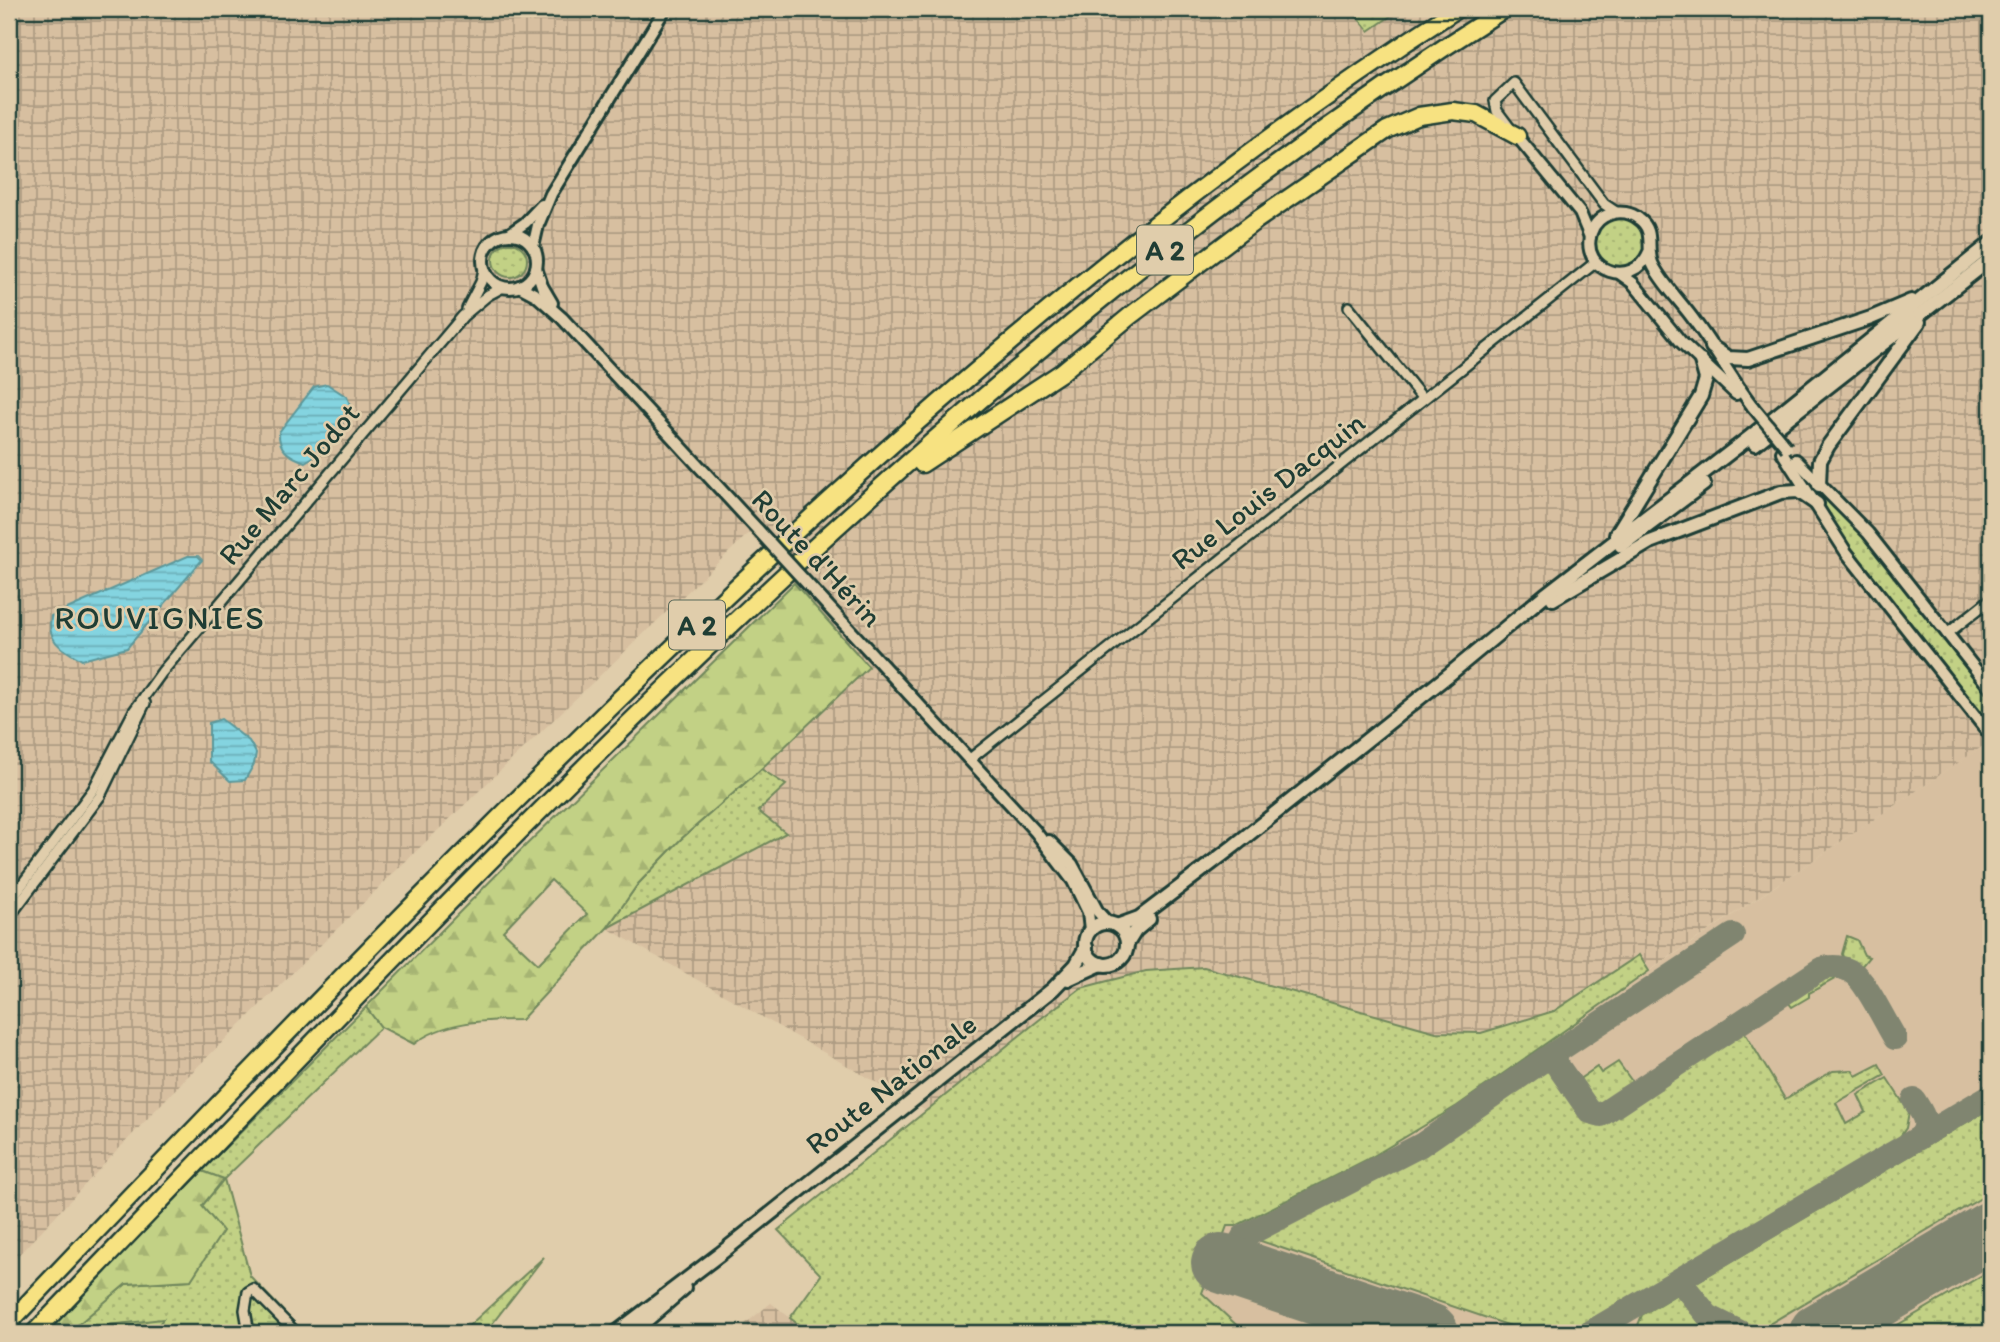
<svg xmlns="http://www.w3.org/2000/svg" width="2000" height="1342" viewBox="0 0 2000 1342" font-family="Itim,sans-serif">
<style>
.built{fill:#d7bfa0}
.industrial{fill:url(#industrial-grid)}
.green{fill:url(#green-dots);stroke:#70875c;stroke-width:2}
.forest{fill:url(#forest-firs);stroke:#70875c;stroke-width:2;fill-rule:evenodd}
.water{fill:url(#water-rules);stroke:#5c989b;stroke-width:2}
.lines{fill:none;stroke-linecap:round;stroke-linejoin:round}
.taxiway{stroke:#808570;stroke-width:24}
.runway{stroke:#808570;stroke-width:60}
.minor-casing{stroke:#1f3d34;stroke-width:14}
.tertiary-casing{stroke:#1f3d34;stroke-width:16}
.secondary-casing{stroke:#1f3d34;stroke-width:18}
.motorway-casing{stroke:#1f3d34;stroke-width:21}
.minor{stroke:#e0cdab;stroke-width:9}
.tertiary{stroke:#e0cdab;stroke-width:10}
.secondary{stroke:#e0cdab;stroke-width:12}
.motorway{stroke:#f7e281;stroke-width:16}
.tertiary-bridge-casing{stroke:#1f3d34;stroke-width:16;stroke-linecap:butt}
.tertiary-bridge{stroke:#e0cdab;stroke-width:10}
.labels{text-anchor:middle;stroke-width:5;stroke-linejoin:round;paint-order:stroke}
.shield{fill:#e0cdab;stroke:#596858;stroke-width:2}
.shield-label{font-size:28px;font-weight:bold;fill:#1f3d34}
.street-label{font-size:30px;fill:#1f3d34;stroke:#e0cdab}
.quarter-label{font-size:33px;letter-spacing:2px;fill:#1f3d34;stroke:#e0cdab}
</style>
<defs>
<pattern id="industrial-grid" width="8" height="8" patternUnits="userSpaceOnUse" patternTransform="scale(1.75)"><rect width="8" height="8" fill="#d7bfa0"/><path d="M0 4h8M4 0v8" fill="none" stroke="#ae9c83"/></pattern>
<pattern id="green-dots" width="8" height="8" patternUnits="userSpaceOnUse" patternTransform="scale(1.75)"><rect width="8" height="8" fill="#c2d185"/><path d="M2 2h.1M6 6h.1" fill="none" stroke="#a6b473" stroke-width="1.8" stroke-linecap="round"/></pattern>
<pattern id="forest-firs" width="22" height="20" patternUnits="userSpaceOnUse" patternTransform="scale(1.75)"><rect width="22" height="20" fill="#c2d185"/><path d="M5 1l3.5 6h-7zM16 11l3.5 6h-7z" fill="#a6b473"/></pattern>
<pattern id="water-rules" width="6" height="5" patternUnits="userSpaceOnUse" patternTransform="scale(1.75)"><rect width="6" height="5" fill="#84d4e0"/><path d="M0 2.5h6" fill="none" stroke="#6badb6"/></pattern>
</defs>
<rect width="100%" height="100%" fill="#e0cdab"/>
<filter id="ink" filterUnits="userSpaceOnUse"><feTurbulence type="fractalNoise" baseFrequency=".0143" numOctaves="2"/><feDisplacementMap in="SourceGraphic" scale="14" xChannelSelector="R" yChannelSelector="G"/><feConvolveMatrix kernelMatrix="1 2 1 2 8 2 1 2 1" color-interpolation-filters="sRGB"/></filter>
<g filter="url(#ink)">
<polygon class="built" points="1987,743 1991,751 1991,1333 810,1333 790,1318 821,1275 778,1230 1039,1020 1204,967 1436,1032 1481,1032 1554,1011 1639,955 1650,971"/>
<g class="industrial">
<polygon points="9,9 1991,9 1991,751 1986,744 1649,971 1639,956 1554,1011 1481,1033 1436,1032 1204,967 1039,1020 926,1111 607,928 786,833 757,811 786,785 761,769 868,667 749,533 412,855 182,1082 9,1265 9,75 18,71 9,49"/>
<polygon points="771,1303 810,1333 734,1333"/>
</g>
<g class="green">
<polygon points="1350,9 1401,9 1369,31"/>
<circle cx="1620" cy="242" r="24"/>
<circle cx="510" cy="260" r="17"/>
<polygon points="1806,479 1866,537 1991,694 1991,732 1853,556"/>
<polygon points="761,769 786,785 758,811 786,833 607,928 638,884 681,839"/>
<polygon points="1847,936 1857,940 1864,955 1869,957 1860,968 1845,962 1842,954"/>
<polygon points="1639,955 1649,971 1457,1106 1370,1158 1236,1226 1227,1226 1202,1293 1245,1333 810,1333 790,1318 821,1275 778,1230 1039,1020 1081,988 1146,971 1204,967 1436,1032 1481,1033 1554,1011"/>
<polygon points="1830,971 1844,974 1809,993 1809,997 1792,1007 1785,998 1820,975"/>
<polygon points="366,1007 381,1027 224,1179 250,1276 304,1333 152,1333 162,1320 71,1329 126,1284 191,1280 202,1206 223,1179 202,1171"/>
<polygon points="1742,1028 1785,1099 1833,1071 1852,1070 1856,1076 1879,1064 1885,1075 1836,1103 1846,1124 1866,1112 1858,1095 1887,1078 1909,1112 1906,1128 1899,1138 1569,1333 1531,1333 1252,1238 1423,1149 1543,1068 1557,1070 1587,1115 1600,1120"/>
<polygon points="1618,1062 1636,1087 1610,1104 1588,1102 1575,1082 1597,1067 1601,1073"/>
<polygon points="1991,1108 1991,1192 1754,1333 1715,1314 1691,1289 1690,1286"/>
<polygon points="544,1257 485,1333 461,1333"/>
<polygon points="1991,1270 1991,1333 1961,1333 1946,1328 1944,1333 1884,1333"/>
<polygon points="1677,1294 1681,1294 1710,1325 1728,1333 1635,1333 1642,1315"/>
</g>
<g class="forest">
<path d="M794 583 869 667 761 769 681 839 638 884 607 928 521 1020C485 1020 443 1021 414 1044L381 1027 366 1007 520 851ZM551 880 587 914 538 964 503 931Z"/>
<polygon points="202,1171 224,1179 202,1206 223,1231 191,1280 126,1284 73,1329 163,1319 152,1333 46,1333"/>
</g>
<g class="water">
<path d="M327 384 347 397 352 410 318 454 305 462C289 456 278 450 279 432L314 387Z"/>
<path d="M188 556H198L202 560 127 648 82 660C62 649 46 642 51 616Z"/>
<polygon points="221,719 249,741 256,753 254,764 245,780 230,781 209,761 209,723"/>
</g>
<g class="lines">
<g class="taxiway">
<polyline points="1544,1060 1733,935"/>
<path d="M1914 1100C1922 1113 1932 1125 1919 1138"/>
<path d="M1258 1276C1242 1265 1232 1255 1243 1237L1421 1145 1544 1060 1555 1062 1590 1112 1601 1115 1821 969C1831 966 1844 966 1853 973 1866 981 1886 1024 1895 1038"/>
<polyline points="1679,1280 1708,1316 1742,1333"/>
<polyline points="1589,1333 1991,1095"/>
</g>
<g class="runway">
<polyline points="1221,1263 1429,1333"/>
<polyline points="1819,1333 1991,1231"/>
</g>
<defs>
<g id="minor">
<polyline points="1509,127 1497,111 1495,101 1514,83 1604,204 1616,212"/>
<polyline points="1349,307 1423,399"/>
<polyline points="467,309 481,282 484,270"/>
<polyline points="1947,634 1991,599"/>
<polyline points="970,759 1596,262"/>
<polyline points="9,902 93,790 134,711 162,672 463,316 488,295 503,287"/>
<polyline points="9,917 100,796 145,703"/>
<polyline points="249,1333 245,1310 248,1292 253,1289 296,1333"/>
</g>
<g id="tertiary">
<polyline points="1517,136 1580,213 1590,237"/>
<polyline points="509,234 525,223 542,205"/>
<circle cx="510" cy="261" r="27"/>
<polyline points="533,247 538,225 551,194 665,9"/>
<path d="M1649 252C1633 290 1579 271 1591 233 1597 213 1623 206 1639 219 1657 232 1644 251 1654 267 1665 287 1683 304 1696 323 1716 350 1732 380 1753 407"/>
<polyline points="536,268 542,286 552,303"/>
<polyline points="1619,273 1633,283 1681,342 1736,394"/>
<polyline points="519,286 536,295 562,318 758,530"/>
<polyline points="1782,452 1846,552 1991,736"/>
<polyline points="1796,460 1868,533 1991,689"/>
<polyline points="814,591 1035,831 1073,881 1088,912 1090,930"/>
<polyline points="1049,841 1072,864 1098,912 1108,923"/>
</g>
<g id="secondary">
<polyline points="1712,347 1728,358 1748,359 1871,318 1911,301"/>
<polyline points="1755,444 1991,259"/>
<polyline points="1819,485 1820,461 1828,446 1919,322"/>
<polyline points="1616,535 1701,396 1706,379 1701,361"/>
<polyline points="1621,546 1704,484"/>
<polyline points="1553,599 1650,542 1781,492 1798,491 1817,504"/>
<circle cx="1106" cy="944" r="21"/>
<polyline points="1117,926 1139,918 1234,846 1451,673 1545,595 1750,437 1991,243"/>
<polyline points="1127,944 1135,931 1149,919"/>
<polyline points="1068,979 1101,964"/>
<polyline points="616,1333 720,1254 1053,989 1076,965 1086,947"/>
<polyline points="632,1333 684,1288"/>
</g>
<g id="motorway">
<polyline points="922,464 1062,372 1130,316 1254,222 1387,130 1419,116 1453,111 1476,114 1517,136"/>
<path d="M9 1323C206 1116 404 910 608 710 870 454 1148 208 1457 9"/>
<path d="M34 1333C489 860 945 362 1504 9"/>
</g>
</defs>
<use href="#minor" class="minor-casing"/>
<use href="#tertiary" class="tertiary-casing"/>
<use href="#secondary" class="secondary-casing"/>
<use href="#motorway" class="motorway-casing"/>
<use href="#minor" class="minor"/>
<use href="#tertiary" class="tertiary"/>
<use href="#secondary" class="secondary"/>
<use href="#motorway" class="motorway"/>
<defs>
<g id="tertiary-bridge">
<polyline points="1753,407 1787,448"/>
<polyline points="758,530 814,591"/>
</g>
</defs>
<use href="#tertiary-bridge" class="tertiary-bridge-casing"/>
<use href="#tertiary-bridge" class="tertiary-bridge"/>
</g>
</g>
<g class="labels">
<g class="shield">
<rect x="1137" y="225.5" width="56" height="49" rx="5"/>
<rect x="669" y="600.5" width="56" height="49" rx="5"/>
</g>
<g class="shield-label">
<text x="1165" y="260">A 2</text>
<text x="697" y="635">A 2</text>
</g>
<g class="street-label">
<text transform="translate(289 484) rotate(-50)" y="10">Rue Marc Jodot</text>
<text transform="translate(1268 491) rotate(-38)" y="10">Rue Louis Dacquin</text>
<text transform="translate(817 558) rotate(47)" y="10">Route d'Hérin</text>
<text transform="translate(891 1084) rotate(-38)" y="10">Route Nationale</text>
</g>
<g class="quarter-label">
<text x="160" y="629">ROUVIGNIES</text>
</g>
</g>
<rect width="2000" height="1342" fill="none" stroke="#e0cdab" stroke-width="35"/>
<rect x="18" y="18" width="1965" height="1307" fill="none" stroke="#1f3d34" stroke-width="2.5" filter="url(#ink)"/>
</svg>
